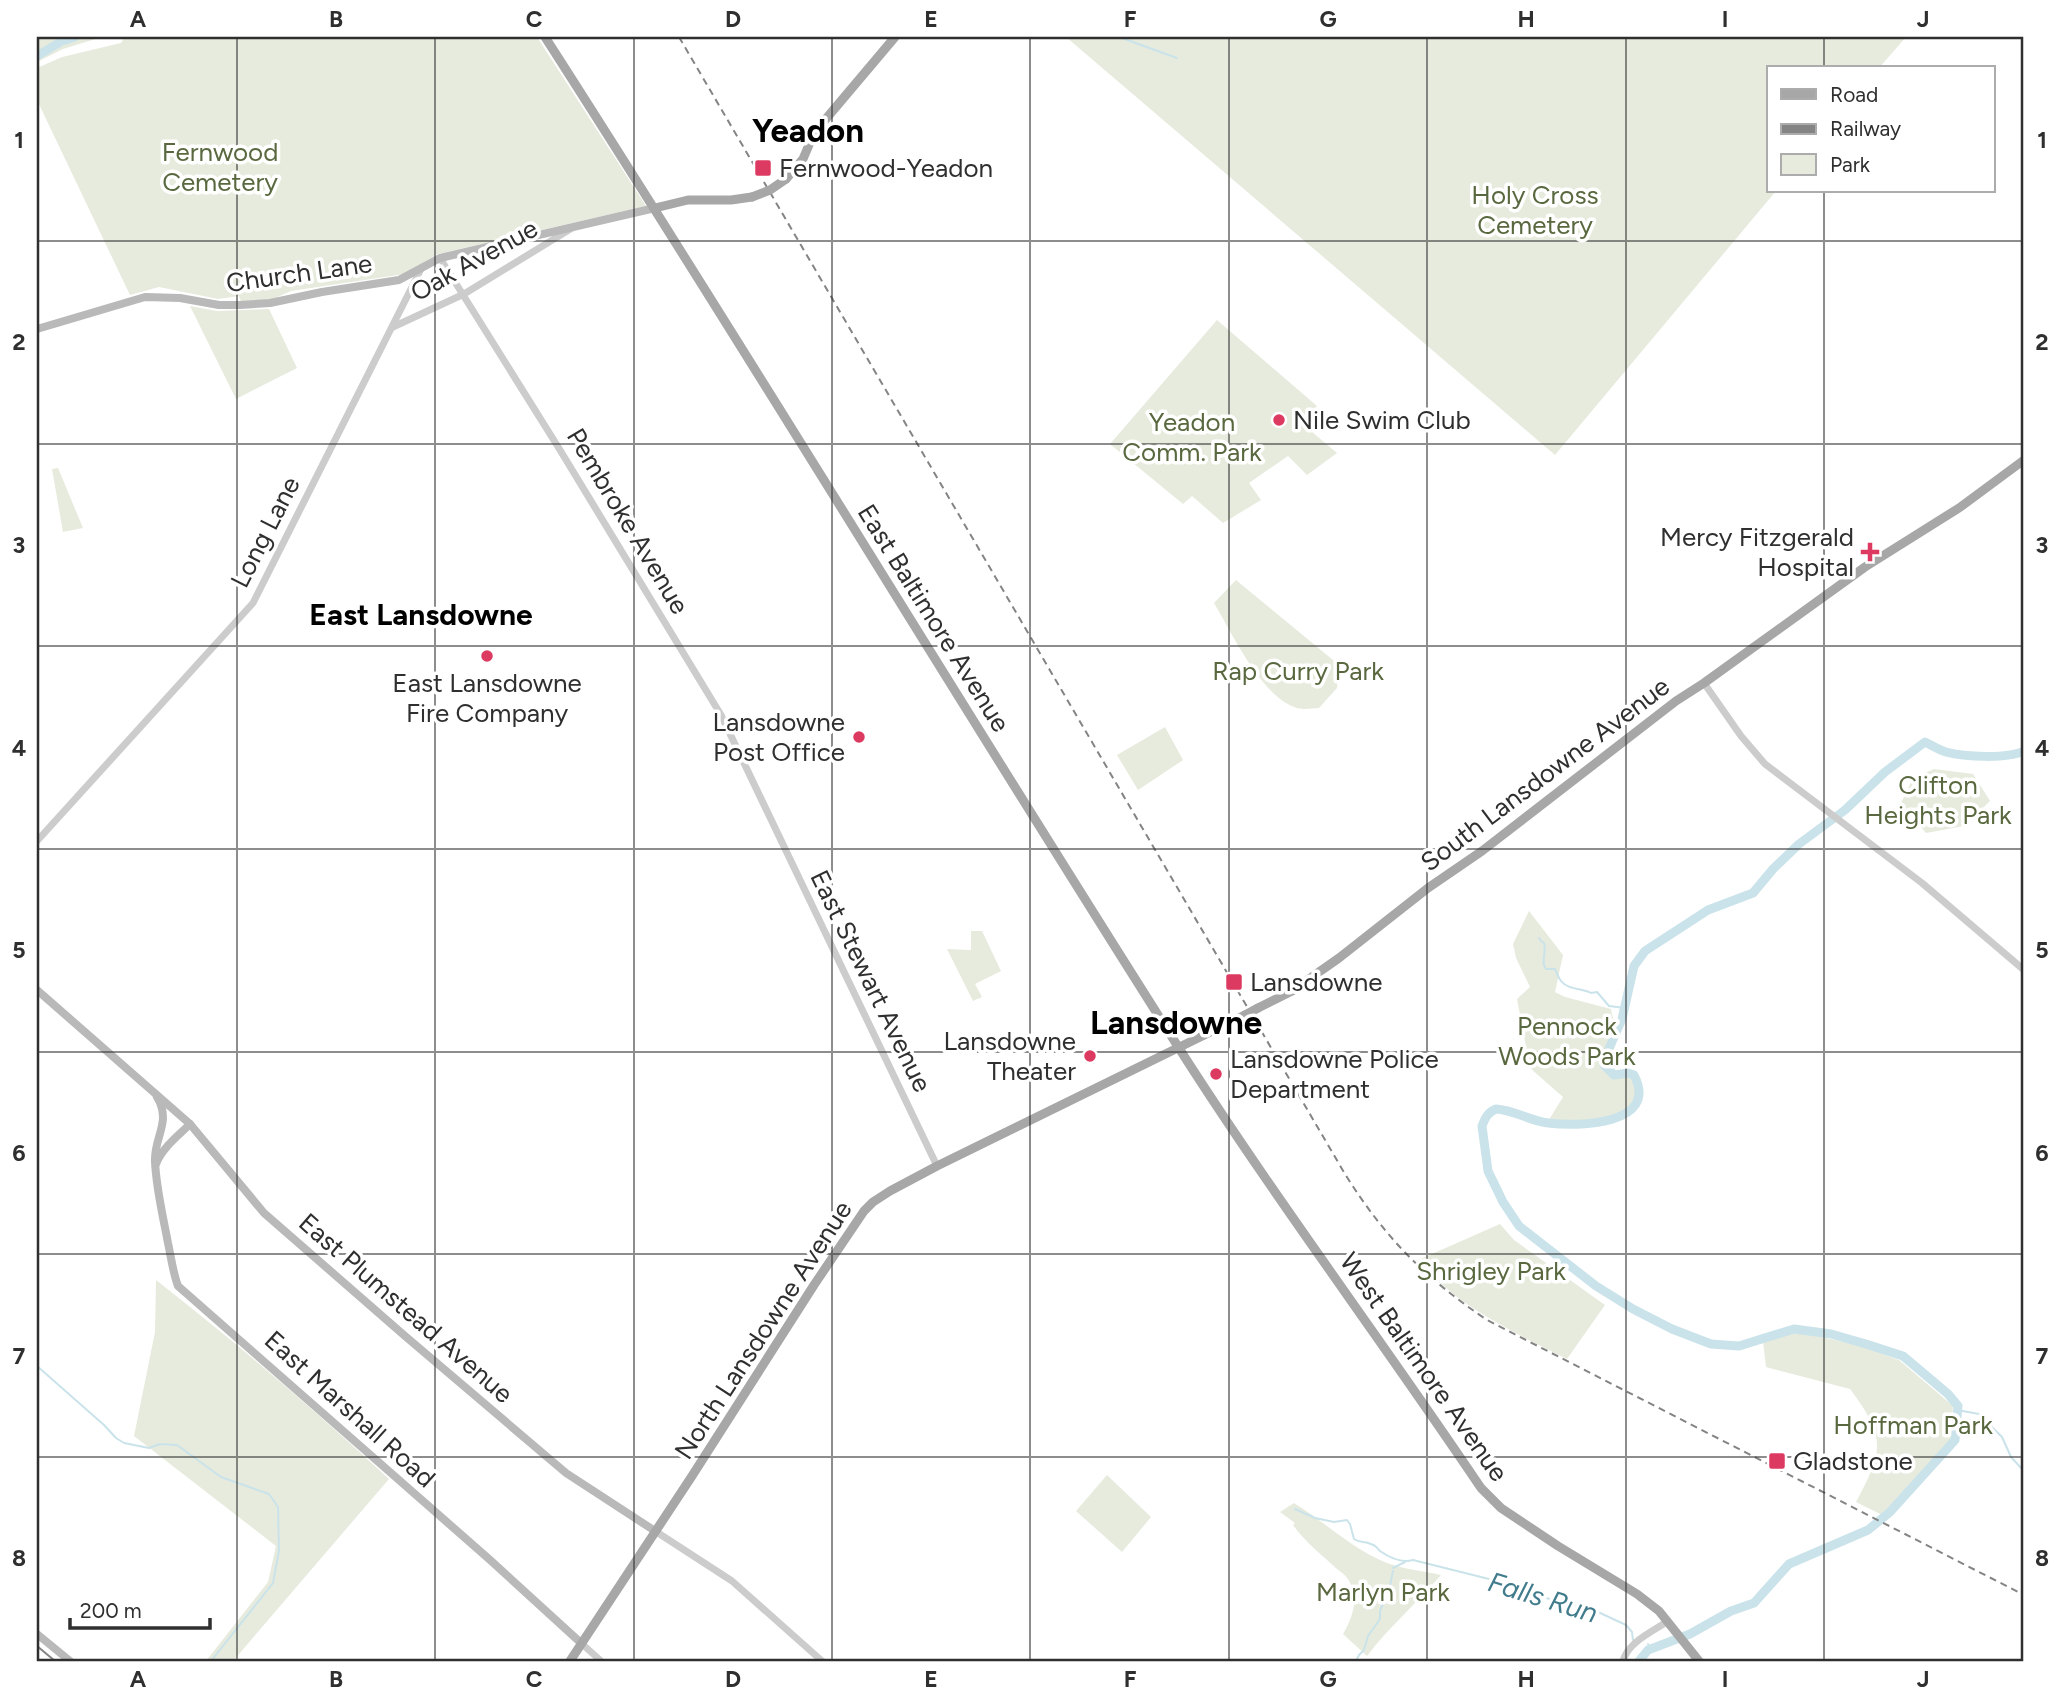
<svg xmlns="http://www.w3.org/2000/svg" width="2061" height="1698" viewBox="0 0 2061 1698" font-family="Figtree,sans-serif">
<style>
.green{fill:#e7ebdd}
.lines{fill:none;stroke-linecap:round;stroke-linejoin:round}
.stream{stroke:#cae3ea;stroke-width:2}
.river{stroke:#cae3ea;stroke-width:9}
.tertiary{stroke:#ccc;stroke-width:7}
.secondary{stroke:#b9b9b9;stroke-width:8}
.primary{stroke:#a7a7a7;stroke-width:9}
.tram{stroke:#848484;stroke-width:2}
.rail{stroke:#848484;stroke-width:2;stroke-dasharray:7 5;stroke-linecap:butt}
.primary-bridge{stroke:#a7a7a7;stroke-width:9}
.grid{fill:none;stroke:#2f2f2f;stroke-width:2;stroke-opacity:0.55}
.poi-dot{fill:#dc3a60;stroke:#fff;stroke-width:2.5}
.labels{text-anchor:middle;stroke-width:7;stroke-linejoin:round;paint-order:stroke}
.park-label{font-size:26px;fill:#59683e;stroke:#fff}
.poi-label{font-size:26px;fill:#2f2f2f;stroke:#fff;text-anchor:start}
.street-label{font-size:26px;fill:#2f2f2f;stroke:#fff}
.water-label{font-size:28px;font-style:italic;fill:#417c8d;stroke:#fff}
.quarter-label{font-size:30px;font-weight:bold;fill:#000;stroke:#fff}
.district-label{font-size:33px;font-weight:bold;fill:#000;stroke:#fff}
.neatline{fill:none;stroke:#2f2f2f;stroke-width:2.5}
.grid-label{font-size:23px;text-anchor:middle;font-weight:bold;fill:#2f2f2f}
</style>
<rect width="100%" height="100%" fill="#fff"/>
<g class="green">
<polygon points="37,37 102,37 63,49 37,62"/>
<polygon points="125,37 537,37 646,206 438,254 405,274 291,291 273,299 241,302 239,296 218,299 159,287 130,295 37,100 37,68 62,57 121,43"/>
<polygon points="1066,37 1906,37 1879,68 1769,68 1769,191 1776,191 1555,455"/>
<polygon points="190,306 217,311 269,309 297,368 236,399"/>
<polygon points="1217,320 1317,406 1305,426 1337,453 1307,475 1288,456 1249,483 1261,500 1223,523 1192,496 1183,504 1110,444"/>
<polygon points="58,468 83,528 63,532 52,469"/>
<path d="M1236 580 1339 665 1337 688 1319 708C1313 708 1303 710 1297 708 1262 698 1232 633 1214 603Z"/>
<polygon points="1165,727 1183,760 1138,790 1117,755"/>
<polygon points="1934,769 1973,774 1990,801 1964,826 1926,833 1901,803 1913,778"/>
<path d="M1529 911 1563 955 1555 992 1565 997 1611 1009C1612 1016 1616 1026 1616 1032 1615 1044 1604 1053 1604 1065L1614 1075 1628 1073 1634 1075C1661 1126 1576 1125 1547 1123L1563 1097 1530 1068 1517 999 1530 987 1516 958 1513 944Z"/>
<polygon points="971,931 982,931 1001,971 975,984 982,997 973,1001 947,949 971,950"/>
<path d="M1500 1224 1514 1240 1605 1305 1567 1359C1529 1340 1491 1322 1457 1297 1443 1286 1430 1273 1416 1261Z"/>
<path d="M156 1280C237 1343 314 1410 389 1479L233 1661H206L268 1582 276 1546 134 1436 155 1332Z"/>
<path d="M1795 1331 1861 1346 1899 1360 1953 1406 1951 1440 1882 1515 1856 1502C1884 1450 1886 1437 1850 1389L1766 1367 1763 1341Z"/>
<polygon points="1107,1475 1151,1517 1122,1552 1076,1511"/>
<path d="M1294 1503C1325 1522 1352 1549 1387 1563 1403 1569 1423 1571 1441 1575 1417 1603 1389 1627 1367 1656L1343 1634C1352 1619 1360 1597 1349 1581 1347 1576 1341 1572 1337 1569 1322 1555 1305 1542 1293 1525L1295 1523 1280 1512Z"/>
</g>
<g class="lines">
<g class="stream">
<polyline points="1119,37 1177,58"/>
<path d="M1539 938 1541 941 1544 943C1547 952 1540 962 1546 969H1555C1557 973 1558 977 1561 981 1568 990 1582 988 1591 993L1597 992 1609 1006 1625 1008"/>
<polyline points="37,1366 104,1425 116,1438 124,1443 149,1448 160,1444 177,1445 221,1477 269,1494 278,1507 279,1551 273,1583 211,1661"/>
<polyline points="1957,1410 1979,1414 2002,1437 2011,1457 2023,1470 2024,1488"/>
<path d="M1295 1509 1315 1518 1334 1522 1347 1520 1350 1524 1354 1539C1360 1543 1364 1541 1371 1544 1377 1546 1375 1546 1380 1551 1390 1558 1402 1563 1413 1560L1497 1581 1535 1595 1598 1612 1626 1625 1632 1632 1633 1640"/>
<polyline points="1393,1568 1405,1562"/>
<polyline points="1648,1644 1652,1649"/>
<polyline points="1356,1661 1359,1655 1364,1650 1368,1636 1380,1619 1380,1611 1389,1590 1393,1571"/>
</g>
<g class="river">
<polyline points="37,56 62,41 75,37"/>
<path d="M1639 1661 1648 1650 1690 1634 1731 1611 1754 1603 1789 1564 1868 1530 1890 1512 1955 1440 1958 1406 1948 1394 1903 1356 1866 1344 1831 1334 1794 1329 1739 1346 1711 1344 1672 1329 1633 1309 1596 1286 1519 1226 1503 1202 1488 1171 1482 1126C1485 1118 1488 1112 1496 1109 1514 1110 1530 1121 1548 1123 1578 1127 1660 1125 1634 1075L1628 1073 1614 1075 1604 1065V1060L1622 1019 1634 966 1645 951 1708 910 1753 893 1773 869 1799 844 1845 810 1885 772 1925 742C1931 745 1939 750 1946 752 1964 757 2007 759 2024 751"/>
</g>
<g class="tertiary">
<polyline points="440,258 560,450 721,715 937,1166"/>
<polyline points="393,327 464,294 572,228"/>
<polyline points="1704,683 1741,736 1765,764 1922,883 2024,970"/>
<polyline points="37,841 253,603 421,269"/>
<polyline points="655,1531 732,1581 822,1661"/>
<polyline points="581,1643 601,1661"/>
<path d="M1623 1661C1628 1642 1652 1632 1668 1621"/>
</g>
<g class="secondary">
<polyline points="37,329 145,297 180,298 219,305 240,305 270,303 322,292 399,280 440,258 655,208"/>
<polyline points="37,990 190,1124 264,1213 405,1336 566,1473 655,1531"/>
<path d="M157 1097C172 1122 154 1136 155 1161 156 1188 163 1216 168 1243 171 1257 173 1273 178 1286L489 1559 581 1643"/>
<path d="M156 1164C162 1148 178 1136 190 1124"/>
<polyline points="37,1634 70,1661"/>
</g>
<g class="primary">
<path d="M545 37C759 370 964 710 1177 1045 1273 1196 1381 1339 1481 1488L1501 1508 1558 1546 1637 1594 1659 1611 1699 1661"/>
<polyline points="786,179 803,159 814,133 895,37"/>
<polyline points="655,208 688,200 731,200 752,197"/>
<polyline points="1258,1008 1292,991 1339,958 1428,888 1482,851 1676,701 1704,683 1865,567 1959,508 2024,460"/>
<polyline points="570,1661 692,1476 814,1285 864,1211 873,1202 890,1191 937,1166 1245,1015"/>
</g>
<polyline class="tram" points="37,1646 55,1661"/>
<path class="rail" d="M679 37 1345 1174C1385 1238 1425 1278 1487 1320L2024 1595"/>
<g class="primary-bridge">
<polyline points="752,197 770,190 786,179"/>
<polyline points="1245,1015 1258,1008"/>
</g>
</g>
<path class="grid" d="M237 37V1661M435 37V1661M634 37V1661M832 37V1661M1030 37V1661M1229 37V1661M1427 37V1661M1626 37V1661M1824 37V68M1824 191V1661M37 241H2024M37 444H2024M37 646H2024M37 849H2024M37 1052H2024M37 1254H2024M37 1457H2024"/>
<g class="poi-dot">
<rect x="754" y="159" width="18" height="18" rx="3.5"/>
<circle cx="1279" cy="420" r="7"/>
<path d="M1866.5 541.5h7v7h7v7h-7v7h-7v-7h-7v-7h7z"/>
<circle cx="487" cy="656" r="7"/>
<circle cx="859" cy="737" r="7"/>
<rect x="1225" y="973" width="18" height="18" rx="3.5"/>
<circle cx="1090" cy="1056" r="7"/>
<circle cx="1216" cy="1074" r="7"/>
<rect x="1768" y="1452" width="18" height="18" rx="3.5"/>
</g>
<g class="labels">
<g class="park-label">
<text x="220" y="161">Fernwood<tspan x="220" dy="30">Cemetery</tspan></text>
<text x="1535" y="204">Holy Cross<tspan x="1535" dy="30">Cemetery</tspan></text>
<text x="1192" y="431">Yeadon<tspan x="1192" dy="30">Comm. Park</tspan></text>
<text x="1298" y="680">Rap Curry Park</text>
<text x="1938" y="794">Clifton<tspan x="1938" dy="30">Heights Park</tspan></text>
<text x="1567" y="1035">Pennock<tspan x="1567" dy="30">Woods Park</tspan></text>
<text x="1491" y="1280">Shrigley Park</text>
<text x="1913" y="1434">Hoffman Park</text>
<text x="1383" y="1601">Marlyn Park</text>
</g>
<g class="poi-label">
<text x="779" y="177">Fernwood-Yeadon</text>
<text x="1293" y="429">Nile Swim Club</text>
<text x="1854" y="546" text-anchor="end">Mercy Fitzgerald<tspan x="1854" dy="30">Hospital</tspan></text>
<text x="487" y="692" text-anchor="middle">East Lansdowne<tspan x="487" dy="30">Fire Company</tspan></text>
<text x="845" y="731" text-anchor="end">Lansdowne<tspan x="845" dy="30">Post Office</tspan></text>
<text x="1250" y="991">Lansdowne</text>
<text x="1076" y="1050" text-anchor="end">Lansdowne<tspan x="1076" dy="30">Theater</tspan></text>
<text x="1230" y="1068">Lansdowne Police<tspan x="1230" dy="30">Department</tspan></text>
<text x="1793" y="1470">Gladstone</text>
</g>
<g class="street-label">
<text transform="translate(474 260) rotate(-29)" y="9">Oak Avenue</text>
<text transform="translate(299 273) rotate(-8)" y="9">Church Lane</text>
<text transform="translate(628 521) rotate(59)" y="9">Pembroke Avenue</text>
<text transform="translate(265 532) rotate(-63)" y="9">Long Lane</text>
<text transform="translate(934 618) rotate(58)" y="9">East Baltimore Avenue</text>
<text transform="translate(1545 774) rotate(-37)" y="9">South Lansdowne Avenue</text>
<text transform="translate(871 981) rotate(64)" y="9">East Stewart Avenue</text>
<text transform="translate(406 1308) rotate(41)" y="9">East Plumstead Avenue</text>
<text transform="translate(763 1330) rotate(-57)" y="9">North Lansdowne Avenue</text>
<text transform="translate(1424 1367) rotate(55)" y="9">West Baltimore Avenue</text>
<text transform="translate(350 1409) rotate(42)" y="9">East Marshall Road</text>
</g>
<g class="water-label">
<text transform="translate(1543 1597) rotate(17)" y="10">Falls Run</text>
</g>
<g class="quarter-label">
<text x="421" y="625">East Lansdowne</text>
</g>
<g class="district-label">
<text x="808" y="142">Yeadon</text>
<text x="1176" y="1034">Lansdowne</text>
</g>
</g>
<rect width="2061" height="1698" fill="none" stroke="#ffffff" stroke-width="77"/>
<rect x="1767" y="66" width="228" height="126" fill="#ffffff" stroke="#acacac" stroke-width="2"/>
<rect x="1781" y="89" width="35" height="10" fill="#a7a7a7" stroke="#acacac" stroke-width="2"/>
<text x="1830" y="102" font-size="21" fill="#2f2f2f">Road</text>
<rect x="1781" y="124" width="35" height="10" fill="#848484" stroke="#acacac" stroke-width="2"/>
<text x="1830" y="136" font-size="21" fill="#2f2f2f">Railway</text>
<rect x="1781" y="154" width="35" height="21" fill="#e7ebdd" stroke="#acacac" stroke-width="2"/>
<text x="1830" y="172" font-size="21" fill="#2f2f2f">Park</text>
<path d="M70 1618v10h140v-10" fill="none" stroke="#2f2f2f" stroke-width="3.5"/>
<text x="80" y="1618" font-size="21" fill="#2f2f2f" stroke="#ffffff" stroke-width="5" paint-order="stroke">200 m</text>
<rect x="38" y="38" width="1984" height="1622" class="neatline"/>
<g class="grid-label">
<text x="138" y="27">A</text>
<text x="336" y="27">B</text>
<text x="534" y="27">C</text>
<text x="733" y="27">D</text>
<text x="931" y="27">E</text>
<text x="1130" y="27">F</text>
<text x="1328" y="27">G</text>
<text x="1526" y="27">H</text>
<text x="1725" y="27">I</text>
<text x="1923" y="27">J</text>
<text x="19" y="148">1</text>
<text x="2042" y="148">1</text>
<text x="19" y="350">2</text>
<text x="2042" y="350">2</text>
<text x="19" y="553">3</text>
<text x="2042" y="553">3</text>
<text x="19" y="756">4</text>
<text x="2042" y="756">4</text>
<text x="19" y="958">5</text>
<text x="2042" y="958">5</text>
<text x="19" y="1161">6</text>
<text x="2042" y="1161">6</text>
<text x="19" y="1364">7</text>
<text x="2042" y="1364">7</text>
<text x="19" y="1566">8</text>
<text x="2042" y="1566">8</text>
<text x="138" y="1687">A</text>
<text x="336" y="1687">B</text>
<text x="534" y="1687">C</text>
<text x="733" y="1687">D</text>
<text x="931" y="1687">E</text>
<text x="1130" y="1687">F</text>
<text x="1328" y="1687">G</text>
<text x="1526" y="1687">H</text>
<text x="1725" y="1687">I</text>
<text x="1923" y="1687">J</text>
</g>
</svg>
